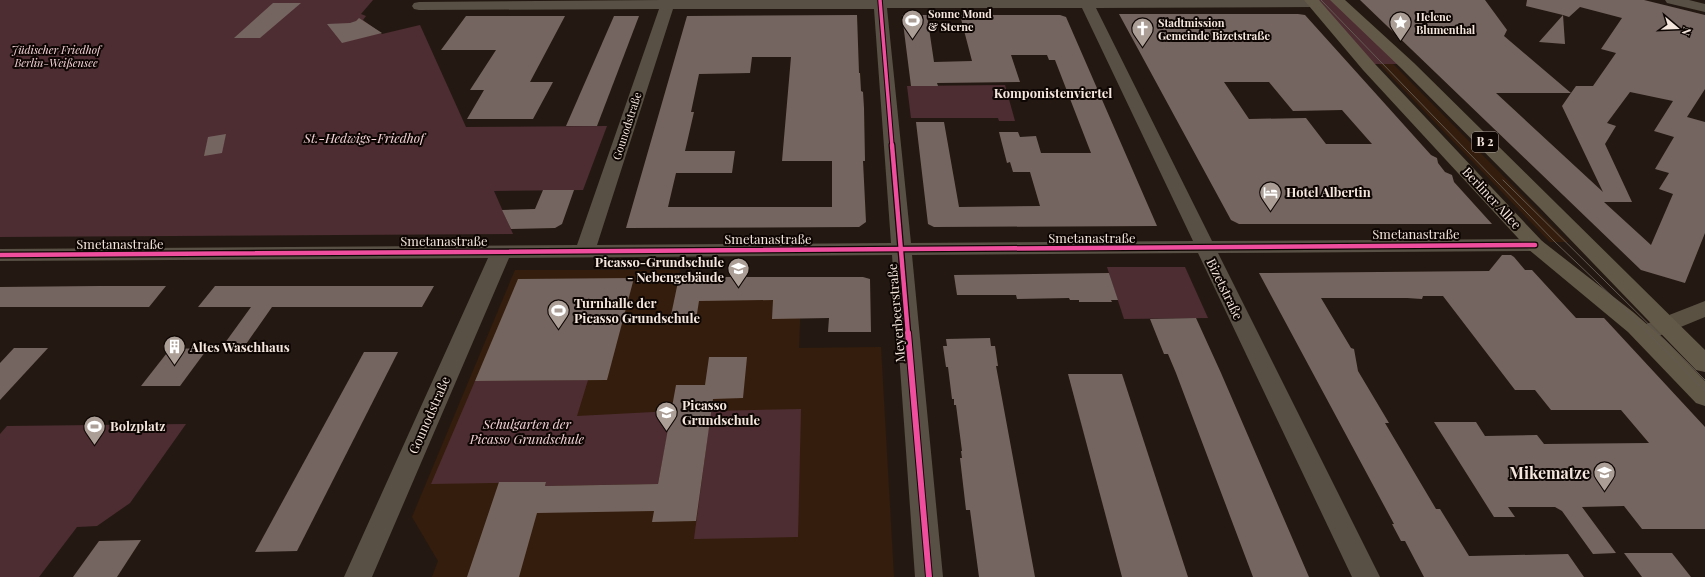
<svg xmlns="http://www.w3.org/2000/svg" width="1705" height="577" viewBox="0 0 1705 577" font-family="'Playfair Display',serif">
<style>
.built{fill:#341d0c}
.green{fill:#4d2d32}
.building{fill:#756560;fill-rule:evenodd}
.lines{fill:none;stroke-linecap:round;stroke-linejoin:round}
.street{fill:#585044;fill-rule:evenodd}
.secondary{fill:#5a5143;fill-rule:evenodd}
.primary{fill:#635948;fill-rule:evenodd}
.tram{stroke:#625a52;stroke-width:1}
.cycleway-far2-casing{stroke:#0e0603;stroke-width:5.5}
.cycleway-far1-casing{stroke:#0e0603;stroke-width:7}
.cycleway-casing{stroke:#0e0603;stroke-width:8}
.cycleway-far2{stroke:#ef4d9e;stroke-width:3.5}
.cycleway-far1{stroke:#ef4d9e;stroke-width:4.5}
.cycleway{stroke:#ef4d9e;stroke-width:6}
.labels{text-anchor:middle;stroke-width:4;stroke-linejoin:round;paint-order:stroke}
.far-poi-label{font-size:11px;font-weight:bold;fill:#f4e6dd;stroke:#0e0603;text-anchor:start}
.far-park-label{font-size:11px;font-style:italic;fill:#f6d4d9;stroke:#0e0603}
.far-street-label{font-size:11px;fill:#f4e6dd;stroke:#0e0603}
.shield{fill:#0e0603;stroke:#afa39c;stroke-width:1}
.shield-label{font-size:12px;font-weight:bold;fill:#f4e6dd}
.far-quarter-label{font-size:13px;font-weight:bold;fill:#f4e6dd;stroke:#0e0603}
.park-label{font-size:13px;font-style:italic;fill:#f6d4d9;stroke:#0e0603}
.poi-label{font-size:13px;font-weight:bold;fill:#f4e6dd;stroke:#0e0603;text-anchor:start}
.street-label{font-size:13px;fill:#f4e6dd;stroke:#0e0603}
.near-poi-label{font-size:16px;font-weight:bold;fill:#f4e6dd;stroke:#0e0603;text-anchor:end}
</style>
<rect width="100%" height="100%" fill="#241912"/>
<g class="built">
<polygon points="1379,64 1393,64 1568,242 1550,242"/>
<polygon points="515,270 680,270 679,277 802,277 799,348 881,347 894,577 432,577 438,561 412,517"/>
</g>
<g class="green">
<polygon points="0,0 373,0 361,14 366,16 363,20 382,34 420,25 466,127 607,126 583,190 494,191 513,234 0,237"/>
<polygon points="1318,0 1331,0 1399,64 1373,64"/>
<polygon points="1005,85 1015,121 999,121 998,118 911,118 907,86"/>
<polygon points="1107,267 1185,267 1208,318 1124,319"/>
<polygon points="588,380 577,416 672,411 658,484 545,486 546,482 431,484 475,381"/>
<polygon points="801,409 798,537 694,539 711,411"/>
<polygon points="186,424 130,503 97,526 77,527 39,577 0,577 0,434 7,426"/>
</g>
<g class="building">
<path d="M1360 0H1485L1507 30 1504 36 1571 93 1576 86H1593L1616 53 1601 49 1622 18 1580 7 1569 17 1563 15 1565 44 1539 42 1563 15 1526 6 1527 0H1644L1705 15V89L1687 117 1705 122V233L1685 283 1641 270ZM1630 92 1673 101 1654 131 1674 137 1655 169 1669 173 1659 189 1673 194 1651 245 1604 202H1632L1605 144 1616 126 1607 123ZM1496 93H1571L1562 106 1603 192Z"/>
<polygon points="273,3 301,3 260,38 234,38"/>
<path d="M1119 14H1298L1305 15 1431 155 1437 158 1438 163 1445 172 1452 175 1454 182 1492 224H1239L1231 220ZM1224 82H1269L1293 111 1342 110 1372 144H1326L1306 118 1249 119Z"/>
<path d="M857 15 859 73H860L861 91 863 92 864 108 865 161H863L866 222 859 227 626 228 687 16ZM752 57H791L782 161H832V207H668L676 173H732L735 151H685L694 112H691L699 74 750 73Z"/>
<polygon points="902,15 927,15 934,62 972,61 960,15 1060,15 1066,17 1157,226 934,227 928,224 916,122 944,122 959,207 1040,206 1030,172 1013,172 1010,162 1007,163 999,132 1018,132 1020,137 1036,136 1041,153 1091,153 1055,60 1049,60 1047,55 1011,55 1020,82 937,83 938,86 911,86"/>
<polygon points="466,16 565,16 530,82 553,82 533,119 467,119 484,90 470,90 496,50 441,50"/>
<polygon points="614,16 639,16 597,126 566,126"/>
<polygon points="359,18 382,33 342,43 327,24 350,23 356,21"/>
<polygon points="226,134 222,153 204,156 208,137"/>
<polygon points="543,190 574,190 562,224 555,228 511,229 502,210 535,209"/>
<polygon points="1502,255 1511,255 1514,257 1525,270 1532,270 1576,318 1604,318 1705,427 1705,529 1642,529 1624,506 1582,507 1616,553 1593,554 1562,511 1555,507 1508,507 1515,517 1494,517 1434,422 1476,422 1485,436 1537,435 1544,444 1649,443 1621,410 1551,410 1535,390 1515,390 1443,296 1423,296 1422,299 1407,298 1321,298 1351,348 1354,349 1358,371 1389,423 1385,423 1436,509 1440,509 1469,556 1568,554 1584,577 1424,577 1405,541 1401,541 1392,524 1394,524 1259,273 1489,271"/>
<polygon points="1109,273 1118,300 1111,300 1112,302 1079,302 1079,300 1070,300 1069,298 1017,299 1016,295 957,295 954,275"/>
<polygon points="679,277 863,277 870,279 871,332 828,332 829,318 772,319 773,300 699,301 696,320 670,320"/>
<polygon points="634,278 607,380 475,381 518,279"/>
<polygon points="99,286 166,286 149,307 0,307 0,287"/>
<polygon points="215,286 434,286 422,307 272,307 244,347 222,347 251,307 198,307"/>
<polygon points="1196,318 1221,373 1309,577 1253,577 1176,373 1168,354 1164,354 1150,319"/>
<polygon points="990,338 991,346 995,346 998,366 996,366 1035,577 979,577 970,510 966,510 960,458 962,458 961,451 962,451 956,405 954,405 954,399 952,399 948,367 946,367 943,346 947,346 946,339"/>
<polygon points="14,348 48,348 0,400 0,363"/>
<polygon points="208,348 180,386 141,386 170,349"/>
<polygon points="364,352 398,352 297,551 255,552"/>
<polygon points="709,357 747,357 743,398 713,399 696,521 652,522 654,511 537,513 519,577 467,577 499,482 546,482 545,486 658,484 676,385 705,385"/>
<polygon points="1068,374 1122,374 1188,577 1122,577"/>
<polygon points="141,540 117,577 73,577 99,541"/>
<polygon points="1624,553 1672,553 1691,577 1642,577"/>
</g>
<g class="lines">
<g class="street">
<path d="M662 0H1319L1321 3 1319 6 1314 7 1096 8 1212 241 1535 239 1542 241 1545 245 1542 249 1535 251 1218 253 1380 577H1352L1198 253 912 255 943 577H915L892 255 509 258 372 577H344L488 258 0 261V249L577 245 659 9 419 10 414 9 412 6 414 3 419 2ZM887 8H1082L1193 241 911 243ZM673 9H874L891 243 597 245Z"/>
<polygon points="1665,0 1689,0 1705,4 1705,12 1667,3"/>
</g>
<polygon class="secondary" points="1705,301 1705,317 1644,342 1636,340 1632,334 1636,328"/>
<g class="primary">
<polygon points="1304,0 1319,0 1375,64 1542,241 1633,312 1665,340 1705,381 1705,406 1696,403 1628,332 1528,249 1363,70"/>
<polygon points="1330,0 1345,0 1414,63 1705,350 1705,372 1696,370 1540,208 1402,69"/>
</g>
<g class="tram">
<polyline points="1321,0 1555,242 1619,303 1705,391"/>
<polyline points="1503,180 1705,380"/>
</g>
<defs>
<polyline id="cycleway-far2" points="880,0 892,146"/>
<g id="cycleway-far1">
<polyline points="892,145 908,334"/>
<polyline points="0,255 1535,245"/>
</g>
<polyline id="cycleway" points="908,333 929,577"/>
</defs>
<use href="#cycleway-far2" class="cycleway-far2-casing"/>
<use href="#cycleway-far1" class="cycleway-far1-casing"/>
<use href="#cycleway" class="cycleway-casing"/>
<use href="#cycleway-far2" class="cycleway-far2"/>
<use href="#cycleway-far1" class="cycleway-far1"/>
<use href="#cycleway" class="cycleway"/>
</g>
<defs>
<symbol id="stadium-pin" viewBox="-11 -11 22 30"><path d="M0 17L-7.5 6A9.5 9.5 0 1 1 7.5 6Z" fill="#ab9e96" stroke="#0e0603"/><path d="M0-5a6.5 5 0 1 0 0 10a6.5 5 0 1 0 0-10ZM-3.5-1.8h7v3.6h-7Z" fill="#fff"/></symbol>
<symbol id="sight-pin" viewBox="-11 -11 22 30"><path d="M0 17L-7.5 6A9.5 9.5 0 1 1 7.5 6Z" fill="#ab9e96" stroke="#0e0603"/><path d="M0-6L1.8-2.2L6-1.7L2.9 1.2L3.7 5.4L0 3.3L-3.7 5.4L-2.9 1.2L-6-1.7L-1.8-2.2Z" fill="#fff"/></symbol>
<symbol id="church-pin" viewBox="-11 -11 22 30"><path d="M0 17L-7.5 6A9.5 9.5 0 1 1 7.5 6Z" fill="#ab9e96" stroke="#0e0603"/><path d="M-1.2-6h2.4v3.5h3.3v2.4h-3.3V6h-2.4V-.1h-3.3v-2.4h3.3Z" fill="#fff"/></symbol>
<symbol id="hotel-pin" viewBox="-11 -11 22 30"><path d="M0 17L-7.5 6A9.5 9.5 0 1 1 7.5 6Z" fill="#ab9e96" stroke="#0e0603"/><path d="M-6-4.5h1.5V1H6V5H4.5V3h-9V5H-6ZM-4 0a1.8 1.8 0 1 1 3.6 0ZM.5 0V-2.5h3Q6-2.5 6 0Z" fill="#fff"/></symbol>
<symbol id="school-pin" viewBox="-11 -11 22 30"><path d="M0 17L-7.5 6A9.5 9.5 0 1 1 7.5 6Z" fill="#ab9e96" stroke="#0e0603"/><path d="M0-5L7-2L0 1L-7-2ZM-4 1L0 2.5L4 1V4Q0 6-4 4Z" fill="#fff"/></symbol>
<symbol id="building-pin" viewBox="-11 -11 22 30"><path d="M0 17L-7.5 6A9.5 9.5 0 1 1 7.5 6Z" fill="#ab9e96" stroke="#0e0603"/><path d="M-4-6H4V6H1V3H-1V6H-4ZM-2.5-4.3h1.7v1.8h-1.7ZM.8-4.3h1.7v1.8H.8ZM-2.5-1h1.7V.8h-1.7ZM.8-1h1.7V.8H.8Z" fill="#fff"/></symbol>
</defs>
<g fill-rule="evenodd">
<use href="#stadium-pin" x="900" y="8" width="25" height="34"/>
<use href="#sight-pin" x="1388" y="10" width="25" height="34"/>
<use href="#church-pin" x="1130" y="16" width="25" height="34"/>
<use href="#hotel-pin" x="1258" y="180" width="25" height="34"/>
<use href="#school-pin" x="726" y="256" width="25" height="34"/>
<use href="#stadium-pin" x="546" y="298" width="25" height="34"/>
<use href="#building-pin" x="162" y="334" width="25" height="34"/>
<use href="#school-pin" x="654" y="400" width="25" height="34"/>
<use href="#stadium-pin" x="82" y="414" width="25" height="34"/>
<use href="#school-pin" x="1592" y="460" width="25" height="34"/>
</g>
<g class="labels">
<g class="far-poi-label">
<text x="928" y="18">Sonne Mond<tspan x="928" dy="13">&amp; Sterne</tspan></text>
<text x="1416" y="21">Helene<tspan x="1416" dy="13">Blumenthal</tspan></text>
<text x="1158" y="27">Stadtmission<tspan x="1158" dy="13">Gemeinde Bizetstraße</tspan></text>
</g>
<g class="far-park-label">
<text x="56" y="54">Jüdischer Friedhof<tspan x="56" dy="13">Berlin-Weißensee</tspan></text>
</g>
<g class="far-street-label">
<text transform="translate(627 126) rotate(-72)" y="4">Gounodstraße</text>
</g>
<rect class="shield" x="1472" y="132" width="26" height="20" rx="3"/>
<g class="shield-label">
<text x="1485" y="146">B 2</text>
</g>
<g class="far-quarter-label">
<text x="1053" y="98">Komponistenviertel</text>
</g>
<g class="park-label">
<text x="364" y="143">St.-Hedwigs-Friedhof</text>
<text x="527" y="429">Schulgarten der<tspan x="527" dy="15">Picasso Grundschule</tspan></text>
</g>
<g class="poi-label">
<text x="1286" y="197">Hotel Albertin</text>
<text x="724" y="267" text-anchor="end">Picasso-Grundschule<tspan x="724" dy="15">- Nebengebäude</tspan></text>
<text x="574" y="308">Turnhalle der<tspan x="574" dy="15">Picasso Grundschule</tspan></text>
<text x="190" y="352">Altes Waschhaus</text>
<text x="682" y="410">Picasso<tspan x="682" dy="15">Grundschule</tspan></text>
<text x="110" y="431">Bolzplatz</text>
</g>
<g class="street-label">
<text transform="translate(1492 198) rotate(47)" y="5">Berliner Allee</text>
<text x="1416" y="239">Smetanastraße</text>
<text x="1092" y="243">Smetanastraße</text>
<text x="768" y="244">Smetanastraße</text>
<text x="444" y="246">Smetanastraße</text>
<text x="120" y="249">Smetanastraße</text>
<text transform="translate(1225 289) rotate(64)" y="5">Bizetstraße</text>
<text transform="translate(896 313) rotate(-95)" y="5">Meyerbeerstraße</text>
<text transform="translate(429 415) rotate(-66)" y="5">Gounodstraße</text>
</g>
<g class="near-poi-label">
<text x="1590" y="479">Mikematze</text>
</g>
</g>
<g transform="translate(1677 28) rotate(109)" stroke="#0e0603" stroke-width="3" paint-order="stroke">
<path d="M0-3L7 15L0 10L-7 15Z" fill="#f4e6dd"/>
<text y="-6" font-size="11" font-weight="bold" text-anchor="middle" fill="#f4e6dd">N</text>
</g>
</svg>
